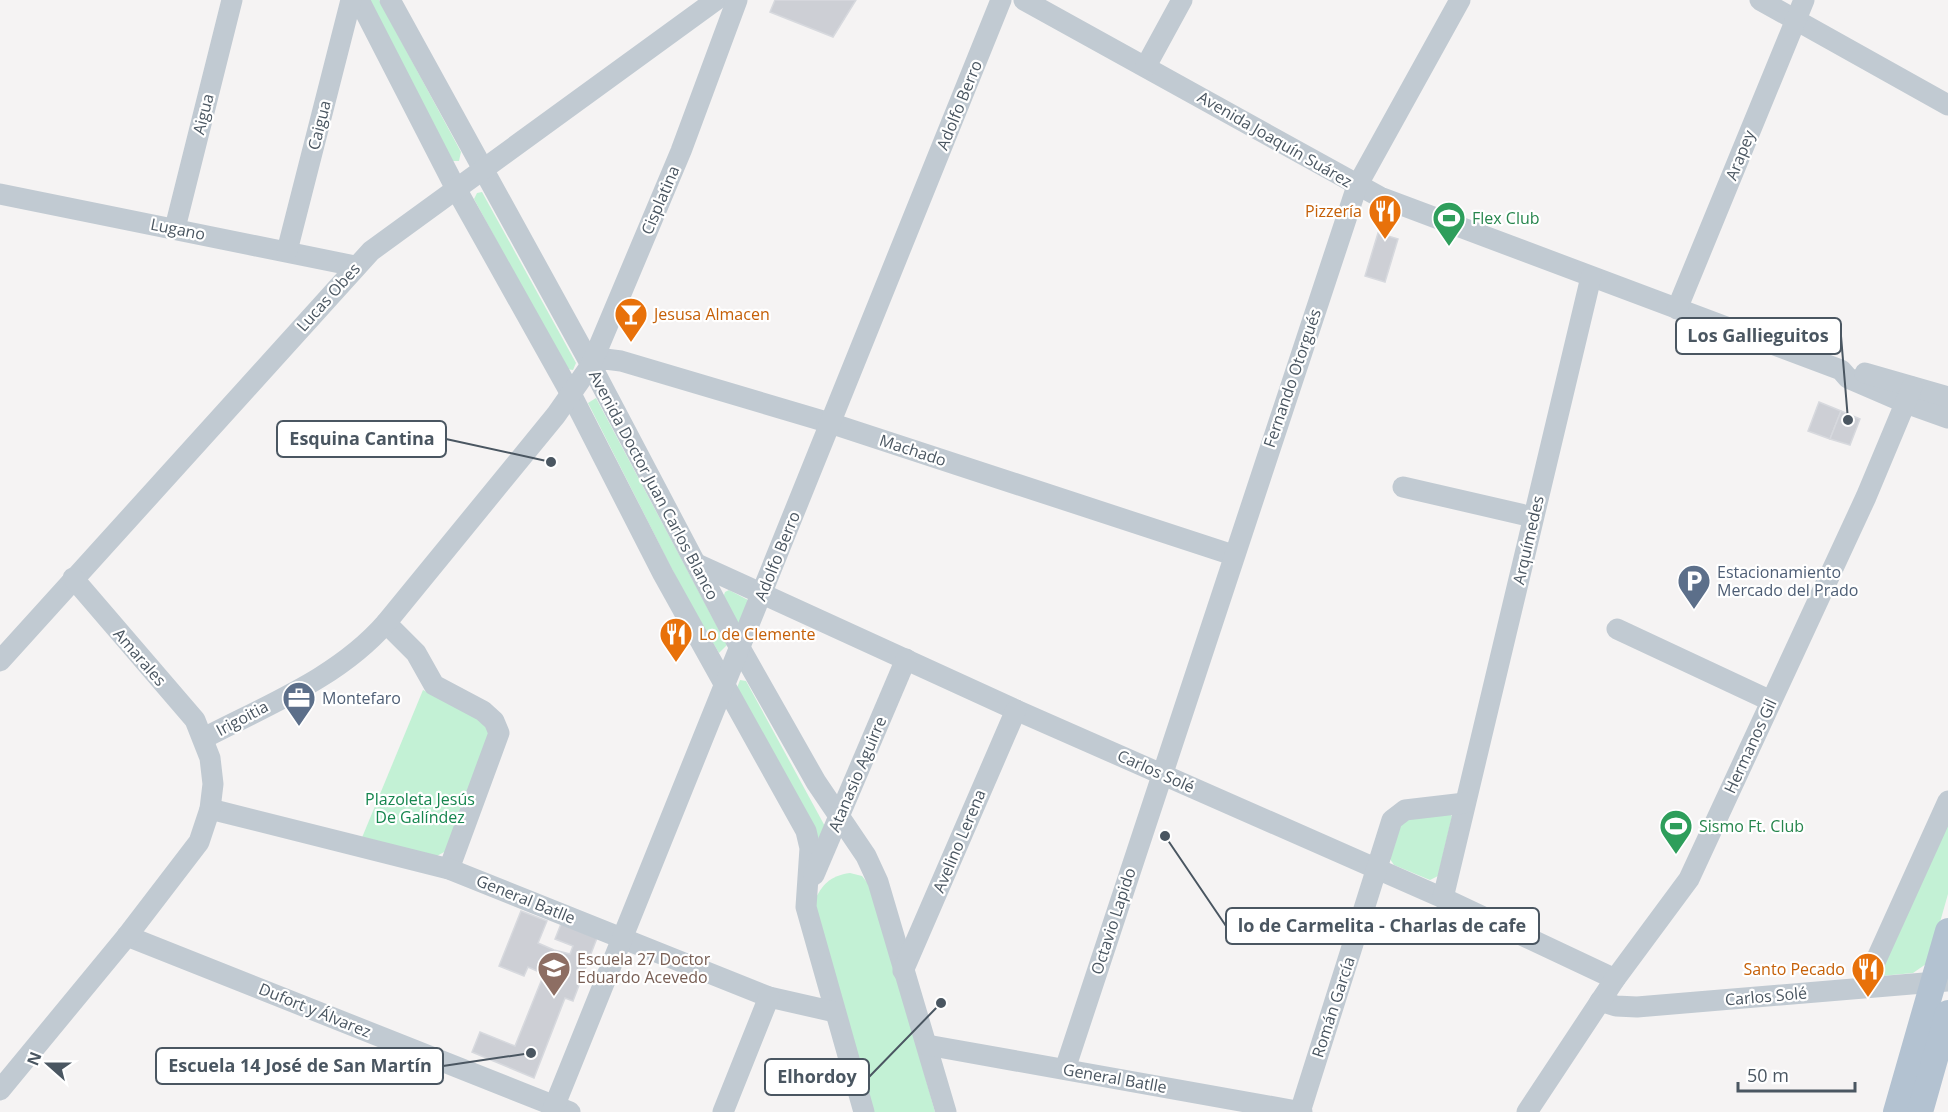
<svg xmlns="http://www.w3.org/2000/svg" width="1948" height="1112" viewBox="0 0 1948 1112" font-family="'Open Sans',sans-serif">
<style>
.green{fill:#c3f1d5}
.building{fill:#cdcfd5;stroke:#d7d9de;stroke-width:1.5}
.lines{fill:none;stroke-linecap:round;stroke-linejoin:round}
.minor{stroke:#c1cad2;stroke-width:21}
.major{stroke:#b3c2d1;stroke-width:26}
.labels{text-anchor:middle;stroke-width:4.5;stroke-linejoin:round;paint-order:stroke}
.street-label{font-size:16px;fill:#4a5661;stroke:#fff}
.food-label{font-size:16px;fill:#c56008;stroke:#fff;text-anchor:end}
.leisure-label{font-size:16px;fill:#27864d;stroke:#fff;text-anchor:start}
.service-label{font-size:16px;fill:#4e5e75;stroke:#fff;text-anchor:start}
.park-label{font-size:16px;fill:#17864f;stroke:#fff}
.education-label{font-size:16px;fill:#785e54;stroke:#fff;text-anchor:start}
.leader{fill:none;stroke:#4a5661;stroke-width:2}
.callout-dot{fill:#4a5661;stroke:#fff;stroke-width:2}
.callout{fill:#fff;stroke:#4a5661;stroke-width:2}
.callout-label{font-size:18px;text-anchor:middle;font-weight:bold;fill:#4a5661}
</style>
<rect width="100%" height="100%" fill="#f5f3f3"/>
<g class="green">
<polygon points="369,0 379,0 461,152 459,161 452,161"/>
<polygon points="482,192 576,363 573,370 566,369 474,199 477,193"/>
<polygon points="596,398 727,645 719,653 681,587 588,403"/>
<polygon points="729,590 748,600 739,625 723,598 725,592"/>
<polygon points="740,680 746,681 827,830 820,839 817,837 737,688"/>
<polygon points="423,690 478,717 490,731 448,850 435,857 361,840"/>
<polygon points="1948,810 1948,894 1931,954 1926,964 1913,973 1881,976 1880,965"/>
<polygon points="1448,813 1452,816 1438,876 1430,880 1394,865 1390,859 1402,820"/>
<path d="M850 873 862 876 873 890 935 1112H872L814 902C822 884 830 876 850 873Z"/>
</g>
<g class="building">
<polygon points="775,0 856,0 833,37 770,12"/>
<polygon points="1378,233 1398,239 1385,282 1365,276"/>
<polygon points="1819,402 1841,411 1830,439 1808,431"/>
<polygon points="1841,411 1860,419 1850,445 1830,439"/>
<polygon points="521,911 547,921 538,943 554,950 570,954 573,946 555,939 561,924 597,938 573,1001 565,998 534,1078 472,1052 480,1032 515,1046 544,974 528,967 524,976 499,966"/>
</g>
<g class="lines">
<g class="minor">
<polyline points="359,0 455,187 571,394 663,574 806,831 810,848 806,907 864,1112"/>
<polyline points="390,0 591,365 740,648 816,782 866,856 878,882 946,1112"/>
<polyline points="1024,0 1380,197 1793,352 1841,370 1848,378 1906,403 1948,418"/>
<polyline points="1760,0 1948,105"/>
<polyline points="1146,66 1182,0"/>
<polyline points="0,194 355,266"/>
<polyline points="175,228 232,0"/>
<polyline points="287,251 351,0"/>
<polyline points="1677,309 1804,0"/>
<polyline points="591,365 605,359 621,361 830,423 1233,555"/>
<polyline points="1865,373 1948,397"/>
<polyline points="1403,487 1533,517"/>
<polyline points="697,564 1016,710 1443,898 1615,979"/>
<polyline points="386,623 416,653 434,685 483,711 494,721 499,733 449,869"/>
<polyline points="1617,629 1771,701"/>
<polyline points="0,661 371,251 716,0"/>
<path d="M204 738C267 705 338 678 386 623L556 415 591 365 681 151 737 0"/>
<polyline points="210,809 449,869 769,997 835,1012"/>
<polyline points="814,875 906,659"/>
<polyline points="1443,898 1591,277"/>
<polyline points="127,936 570,1112"/>
<polyline points="903,971 1016,710"/>
<polyline points="1869,987 1871,971 1948,801"/>
<polyline points="1600,1001 1616,1006 1637,1007 1948,981"/>
<polyline points="927,1045 1302,1112"/>
<polyline points="1065,1069 1357,186 1460,0"/>
<polyline points="0,1090 127,936 199,842 210,809 213,784 210,758 195,720 73,578"/>
<polyline points="552,1112 1001,0"/>
<polyline points="723,1112 769,997"/>
<polyline points="1300,1112 1392,820 1405,810 1465,803"/>
<polyline points="1527,1112 1615,979 1689,879 1866,497 1912,387"/>
</g>
<g class="major">
<polyline points="1896,1112 1948,931"/>
<polyline points="1920,1112 1948,1013"/>
</g>
</g>
<defs>
<symbol id="restaurant-pin" viewBox="-11 -11 22 30"><path d="M0 17L-7.5 6A9.5 9.5 0 1 1 7.5 6Z" fill="#e8710a" stroke="#fff"/><path d="M-5-6h1v4h1v-4h1v4h1v-4h1v5L-1.5 .5V6h-2V.5L-5-1ZM5-6V6H3V1.5H1.5Q1.5-4 5-6Z" fill="#fff"/></symbol>
<symbol id="stadium-pin" viewBox="-11 -11 22 30"><path d="M0 17L-7.5 6A9.5 9.5 0 1 1 7.5 6Z" fill="#2e9e5b" stroke="#fff"/><path d="M0-5a6.5 5 0 1 0 0 10a6.5 5 0 1 0 0-10ZM-3.5-1.8h7v3.6h-7Z" fill="#fff"/></symbol>
<symbol id="bar-pin" viewBox="-11 -11 22 30"><path d="M0 17L-7.5 6A9.5 9.5 0 1 1 7.5 6Z" fill="#e8710a" stroke="#fff"/><path d="M-6-5H6L.8 .8V4.5H3.5V6h-7V4.5H-.8V.8Z" fill="#fff"/></symbol>
<symbol id="parking-pin" viewBox="-11 -11 22 30"><path d="M0 17L-7.5 6A9.5 9.5 0 1 1 7.5 6Z" fill="#5c6f8a" stroke="#fff"/><path d="M-3.5-5.5H1a3.5 3.5 0 0 1 0 7H-1V5.5H-3.5ZM-1-3.4V-.6H.8a1.4 1.4 0 0 0 0-2.8Z" fill="#fff"/></symbol>
<symbol id="office-pin" viewBox="-11 -11 22 30"><path d="M0 17L-7.5 6A9.5 9.5 0 1 1 7.5 6Z" fill="#5c6f8a" stroke="#fff"/><path d="M-6-3h4V-5.5h4V-3h4V5H-6ZM-1-4.5V-3h2v-1.5ZM-6 0V1H6V0Z" fill="#fff"/></symbol>
<symbol id="school-pin" viewBox="-11 -11 22 30"><path d="M0 17L-7.5 6A9.5 9.5 0 1 1 7.5 6Z" fill="#8d6e63" stroke="#fff"/><path d="M0-5L7-2L0 1L-7-2ZM-4 1L0 2.5L4 1V4Q0 6-4 4Z" fill="#fff"/></symbol>
</defs>
<g fill-rule="evenodd">
<use href="#restaurant-pin" x="1366" y="192" width="38" height="52"/>
<use href="#stadium-pin" x="1430" y="199" width="38" height="52"/>
<use href="#bar-pin" x="612" y="295" width="38" height="52"/>
<use href="#parking-pin" x="1675" y="562" width="38" height="52"/>
<use href="#restaurant-pin" x="657" y="615" width="38" height="52"/>
<use href="#office-pin" x="280" y="679" width="38" height="52"/>
<use href="#stadium-pin" x="1657" y="807" width="38" height="52"/>
<use href="#school-pin" x="535" y="949" width="38" height="52"/>
<use href="#restaurant-pin" x="1849" y="950" width="38" height="52"/>
</g>
<g class="labels">
<g class="street-label">
<text transform="translate(959 105) rotate(-68)" y="6">Adolfo Berro</text>
<text transform="translate(203 114) rotate(-76)" y="6">Aigua</text>
<text transform="translate(319 125) rotate(-76)" y="6">Caigua</text>
<text transform="translate(1275 139) rotate(30)" y="6">Avenida Joaquín Suárez</text>
<text transform="translate(1740 155) rotate(-68)" y="6">Arapey</text>
<text transform="translate(660 200) rotate(-67)" y="6">Cisplatina</text>
<text transform="translate(178 229) rotate(11)" y="6">Lugano</text>
<text transform="translate(328 297) rotate(-48)" y="6">Lucas Obes</text>
<text transform="translate(1292 378) rotate(-71)" y="6">Fernando Otorgués</text>
<text transform="translate(913 450) rotate(18)" y="6">Machado</text>
<text transform="translate(654 485) rotate(62)" y="6">Avenida Doctor Juan Carlos Blanco</text>
<text transform="translate(1528 540) rotate(-77)" y="6">Arquímedes</text>
<text transform="translate(777 556) rotate(-68)" y="6">Adolfo Berro</text>
<text transform="translate(140 657) rotate(49)" y="6">Amarales</text>
<text transform="translate(242 718) rotate(-28)" y="6">Irigoitia</text>
<text transform="translate(1750 746) rotate(-65)" y="6">Hermanos Gil</text>
<text transform="translate(1156 771) rotate(24)" y="6">Carlos Solé</text>
<text transform="translate(857 774) rotate(-67)" y="6">Atanasio Aguirre</text>
<text transform="translate(959 841) rotate(-67)" y="6">Avelino Lerena</text>
<text transform="translate(526 899) rotate(22)" y="6">General Batlle</text>
<text transform="translate(1113 921) rotate(-72)" y="6">Octavio Lapido</text>
<text transform="translate(1766 996) rotate(-5)" y="6">Carlos Solé</text>
<text transform="translate(1333 1007) rotate(-72)" y="6">Román García</text>
<text transform="translate(315 1010) rotate(22)" y="6">Dufort y Álvarez</text>
<text transform="translate(1115 1078) rotate(10)" y="6">General Batlle</text>
</g>
<g class="food-label">
<text x="1362" y="217">Pizzería</text>
<text x="654" y="320" text-anchor="start">Jesusa Almacen</text>
<text x="699" y="640" text-anchor="start">Lo de Clemente</text>
<text x="1845" y="975">Santo Pecado</text>
</g>
<g class="leisure-label">
<text x="1472" y="224">Flex Club</text>
<text x="1699" y="832">Sismo Ft. Club</text>
</g>
<g class="service-label">
<text x="1717" y="578">Estacionamiento<tspan x="1717" dy="18">Mercado del Prado</tspan></text>
<text x="322" y="704">Montefaro</text>
</g>
<g class="park-label">
<text x="420" y="805">Plazoleta Jesús<tspan x="420" dy="18">De Galíndez</tspan></text>
</g>
<g class="education-label">
<text x="577" y="965">Escuela 27 Doctor<tspan x="577" dy="18">Eduardo Acevedo</tspan></text>
</g>
</g>
<path class="leader" d="M1848 420L1841 336M551 462L446 439M1165 836L1226 926M531 1053L443 1066M941 1003L869 1077"/>
<g class="callout-dot">
<circle cx="1848" cy="420" r="6"/>
<circle cx="551" cy="462" r="6"/>
<circle cx="1165" cy="836" r="6"/>
<circle cx="531" cy="1053" r="6"/>
<circle cx="941" cy="1003" r="6"/>
</g>
<g class="callout">
<rect x="1676" y="318" width="165" height="36" rx="6"/>
<rect x="277" y="421" width="169" height="36" rx="6"/>
<rect x="1226" y="908" width="313" height="36" rx="6"/>
<rect x="156" y="1048" width="287" height="36" rx="6"/>
<rect x="765" y="1059" width="104" height="36" rx="6"/>
</g>
<g class="callout-label">
<text x="1758" y="342">Los Gallieguitos</text>
<text x="362" y="445">Esquina Cantina</text>
<text x="1382" y="932">lo de Carmelita - Charlas de cafe</text>
<text x="300" y="1072">Escuela 14 José de San Martín</text>
<text x="817" y="1083">Elhordoy</text>
</g>
<g transform="translate(48 1064) rotate(291)" stroke="#ffffff" stroke-width="4.5" paint-order="stroke">
<path d="M0-4.5L10 22L0 15L-10 22Z" fill="#4a5661"/>
<text y="-9" font-size="16" font-weight="bold" text-anchor="middle" fill="#4a5661">N</text>
</g>
<path d="M1738 1082v9h117v-9" fill="none" stroke="#4a5661" stroke-width="3"/>
<text x="1747" y="1082" font-size="18" fill="#4a5661" stroke="#ffffff" stroke-width="4.5" paint-order="stroke">50 m</text>
</svg>
